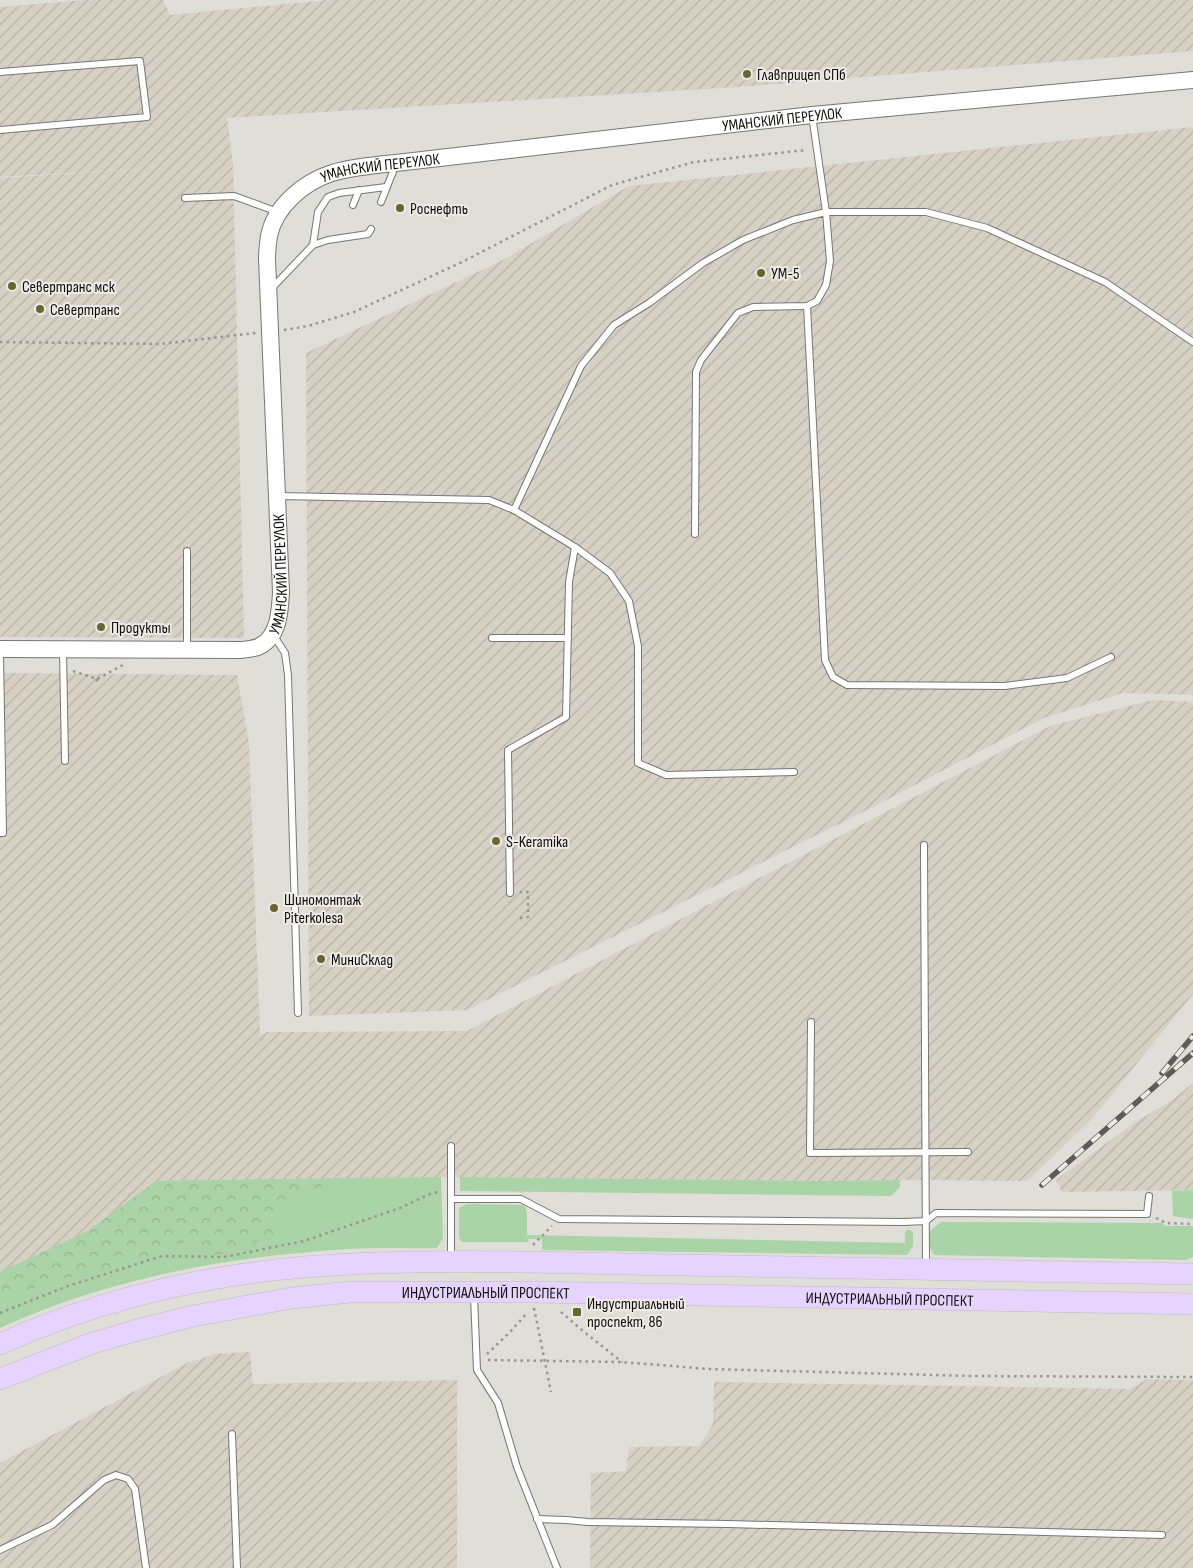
<svg xmlns="http://www.w3.org/2000/svg" width="1193" height="1568" viewBox="0 0 1193 1568" font-family="'Sofia Sans Condensed',sans-serif">
<style>
.industrial{fill:url(#industrial-furrows)}
.green{fill:#aad3a8}
.forest{fill:url(#forest-crowns)}
.lines{fill:none;stroke-linecap:round;stroke-linejoin:round}
.service-casing{stroke:#787670;stroke-width:8}
.tertiary-casing{stroke:#787670;stroke-width:18}
.primary-casing{stroke:#bcbcbb;stroke-width:22}
.path{stroke:#989692;stroke-width:2.5;stroke-dasharray:2.5 4;stroke-linecap:butt}
.service{stroke:#fff;stroke-width:6}
.tertiary{stroke:#fff;stroke-width:16}
.primary{stroke:#e6d3fe;stroke-width:21}
.rail-casing{stroke:#5d5c59;stroke-width:5.5}
.rail{stroke:#eeebe6;stroke-width:4;stroke-dasharray:11;stroke-linecap:butt}
.poi-dot{fill:#686532;stroke:#eeebe6;stroke-width:2}
.labels{text-anchor:middle;stroke-width:4;stroke-linejoin:round;paint-order:stroke}
.poi-label{font-size:16px;fill:#0f0f0d;stroke:#eeebe6;text-anchor:start}
.street-label{font-size:16px;fill:#0f0f0d;stroke:#eeebe6}
</style>
<defs>
<pattern id="industrial-furrows" width="10" height="10" patternUnits="userSpaceOnUse" patternTransform="scale(1.25)"><rect width="10" height="10" fill="#d6d1c4"/><path d="M-1 1l2-2M0 10L10 0M9 11l2-2" fill="none" stroke="#b6b2a7"/></pattern>
<pattern id="forest-crowns" width="20" height="18" patternUnits="userSpaceOnUse" patternTransform="scale(1.25)"><rect width="20" height="18" fill="#aad3a8"/><path d="M2 6a3 3 0 1 1 6 0M12 15a3 3 0 1 1 6 0" fill="none" stroke="#91b48f"/></pattern>
</defs>
<rect width="100%" height="100%" fill="#e0ded8"/>
<g class="industrial">
<polygon points="85,0 163,0 170,15 328,0 1193,0 1193,51 738,87 227,118 233,164 244,638 0,637 0,178 142,169 0,177 0,7"/>
<polygon points="1193,127 1193,695 1123,693 1044,718 869,809 467,1010 309,1016 306,353 503,260 629,186"/>
<polygon points="0,673 237,675 249,743 260,1036 266,1032 467,1031 1050,726 1153,700 1193,702 1193,994 1092,1119 1027,1181 925,1180 824,1181 451,1177 156,1181 88,1231 0,1272"/>
<polygon points="1193,1083 1193,1190 1062,1192 1056,1180 1134,1123 1172,1100"/>
<polygon points="250,1352 253,1384 457,1380 457,1568 0,1568 0,1463 187,1363 215,1354"/>
<polygon points="1147,1379 1193,1380 1193,1568 590,1568 591,1473 626,1471 629,1447 699,1446 713,1424 714,1382 1130,1389"/>
</g>
<g class="green">
<path d="M441 1177 443 1238 437 1248C408 1249 379 1247 350 1249 230 1256 109 1278 0 1328V1272L88 1231 156 1181Z"/>
<polygon points="460,1177 824,1181 900,1180 900,1187 891,1196 460,1191"/>
<polygon points="1193,1190 1193,1219 1173,1216 1172,1191"/>
<polygon points="467,1204 521,1205 525,1206 527,1214 527,1235 905,1243 905,1233 908,1229 913,1232 913,1246 907,1255 542,1250 542,1239 529,1239 528,1242 462,1242 459,1238 459,1208"/>
<polygon points="941,1222 1162,1223 1166,1226 1193,1226 1193,1257 1186,1260 934,1255 929,1246 930,1231"/>
</g>
<path class="forest" d="M356 1178C329 1185 287 1191 276 1220 274 1225 275 1230 275 1236L253 1243 247 1249 219 1255 204 1254 186 1243 173 1245 156 1255 107 1270 101 1267 22 1292 0 1304V1272L88 1231 156 1181Z"/>
<g class="lines">
<defs>
<g id="service">
<polyline points="0,72 140,61 147,117 0,130"/>
<polyline points="812,115 826,212 926,212 987,228 1105,282 1193,342"/>
<polyline points="185,198 234,196 278,212"/>
<polyline points="381,202 396,164"/>
<polyline points="353,205 359,190"/>
<polyline points="313,245 318,212 328,197 339,193 386,187"/>
<polyline points="271,289 313,245 328,240 368,234 371,229"/>
<polyline points="807,306 825,660 833,677 847,685 1005,686 1067,678 1111,657"/>
<polyline points="278,496 489,500 514,510 575,547 610,573 629,601 638,646 638,763 666,775 794,772"/>
<polyline points="514,510 581,366 614,325 649,303 703,263 743,240 793,220 826,212 830,261 826,285 817,301 807,306 753,307 738,313 701,360 696,372 695,534"/>
<polyline points="187,551 187,650"/>
<polyline points="274,636 285,653 288,675 298,1013"/>
<polyline points="492,638 568,638"/>
<polyline points="63,651 65,761"/>
<polyline points="0,654 3,833 0,833"/>
<polyline points="924,845 926,1267"/>
<polyline points="510,893 508,750 566,717 569,582 575,547"/>
<polyline points="811,1022 810,1153 968,1152"/>
<polyline points="451,1146 451,1257"/>
<polyline points="451,1199 521,1199 559,1219 904,1222 926,1221 936,1213 1147,1214 1149,1196"/>
<polyline points="474,1296 477,1370 498,1403 517,1467 557,1568"/>
<polyline points="232,1434 237,1568"/>
<polyline points="537,1519 566,1520 588,1522 728,1524 1162,1535"/>
<polyline points="0,1550 52,1525 104,1480 116,1475 128,1479 135,1489 146,1568"/>
</g>
<g id="tertiary">
<path id="s1" d="M0 649 241 650C247 649 255 649 260 646 279 636 280 611 281 592L267 259C267 251 268 243 269 236 275 206 304 182 332 173 352 167 375 165 396 163L812 115 1193 80"/>
</g>
<g id="primary">
<path d="M0 1344C96 1301 199 1276 304 1267 428 1257 554 1263 679 1265 850 1268 1022 1271 1193 1274"/>
<path id="s2" d="M0 1379 90 1344 130 1332 193 1316 292 1298 350 1292H534L1193 1304"/>
</g>
</defs>
<use href="#service" class="service-casing"/>
<use href="#tertiary" class="tertiary-casing"/>
<use href="#primary" class="primary-casing"/>
<g class="path">
<polyline points="284,330 308,326 354,312 460,263 612,185 694,162 807,150"/>
<polyline points="0,342 161,344 256,333"/>
<polyline points="73,671 97,679 123,665"/>
<polyline points="97,679 97,684"/>
<polyline points="520,918 528,917 528,892 520,892"/>
<polyline points="1156,1218 1166,1223 1193,1224"/>
<polyline points="533,1245 552,1226"/>
<polyline points="534,1308 551,1392"/>
<polyline points="561,1312 583,1331 622,1362"/>
<polyline points="0,1313 68,1286 162,1256 224,1257 304,1241 400,1208 430,1194 441,1191"/>
<polyline points="487,1354 511,1331 528,1312"/>
<polyline points="488,1360 622,1362 709,1369 971,1376 1193,1377"/>
</g>
<use href="#service" class="service"/>
<use href="#tertiary" class="tertiary"/>
<use href="#primary" class="primary"/>
<defs>
<g id="rail">
<polyline points="1162,1073 1193,1036"/>
<polyline points="1042,1185 1193,1053"/>
</g>
</defs>
<use href="#rail" class="rail-casing"/>
<use href="#rail" class="rail"/>
</g>
<g class="poi-dot">
<circle cx="747" cy="74" r="5"/>
<circle cx="400" cy="208" r="5"/>
<circle cx="761" cy="273" r="5"/>
<circle cx="12" cy="286" r="5"/>
<circle cx="40" cy="309" r="5"/>
<circle cx="101" cy="627" r="5"/>
<circle cx="496" cy="841" r="5"/>
<circle cx="274" cy="908" r="5"/>
<circle cx="321" cy="959" r="5"/>
<rect x="572" y="1307" width="10" height="10" rx="2.5"/>
</g>
<g class="labels">
<g class="poi-label">
<text x="757" y="80">Главприцеп СПб</text>
<text x="410" y="214">Роснефть</text>
<text x="771" y="279">УМ-5</text>
<text x="22" y="292">Севертранс мск</text>
<text x="50" y="315">Севертранс</text>
<text x="111" y="633">Продукты</text>
<text x="506" y="847">S-Keramika</text>
<text x="284" y="905">Шиномонтаж<tspan x="284" dy="18">Piterkolesa</tspan></text>
<text x="331" y="965">МиниСклад</text>
<text x="587" y="1309">Индустриальный<tspan x="587" dy="18">проспект, 86</tspan></text>
</g>
<g class="street-label">
<text dy="6" stroke="none"><textPath href="#s1" startOffset="1224">УМАНСКИЙ ПЕРЕУЛОК</textPath></text>
<text dy="6" stroke="none"><textPath href="#s1" startOffset="819">УМАНСКИЙ ПЕРЕУЛОК</textPath></text>
<text dy="6" stroke="none"><textPath href="#s1" startOffset="339">УМАНСКИЙ ПЕРЕУЛОК</textPath></text>
<text dy="6" stroke="none"><textPath href="#s2" startOffset="498">ИНДУСТРИАЛЬНЫЙ ПРОСПЕКТ</textPath></text>
<text dy="6" stroke="none"><textPath href="#s2" startOffset="902">ИНДУСТРИАЛЬНЫЙ ПРОСПЕКТ</textPath></text>
</g>
</g>
</svg>
